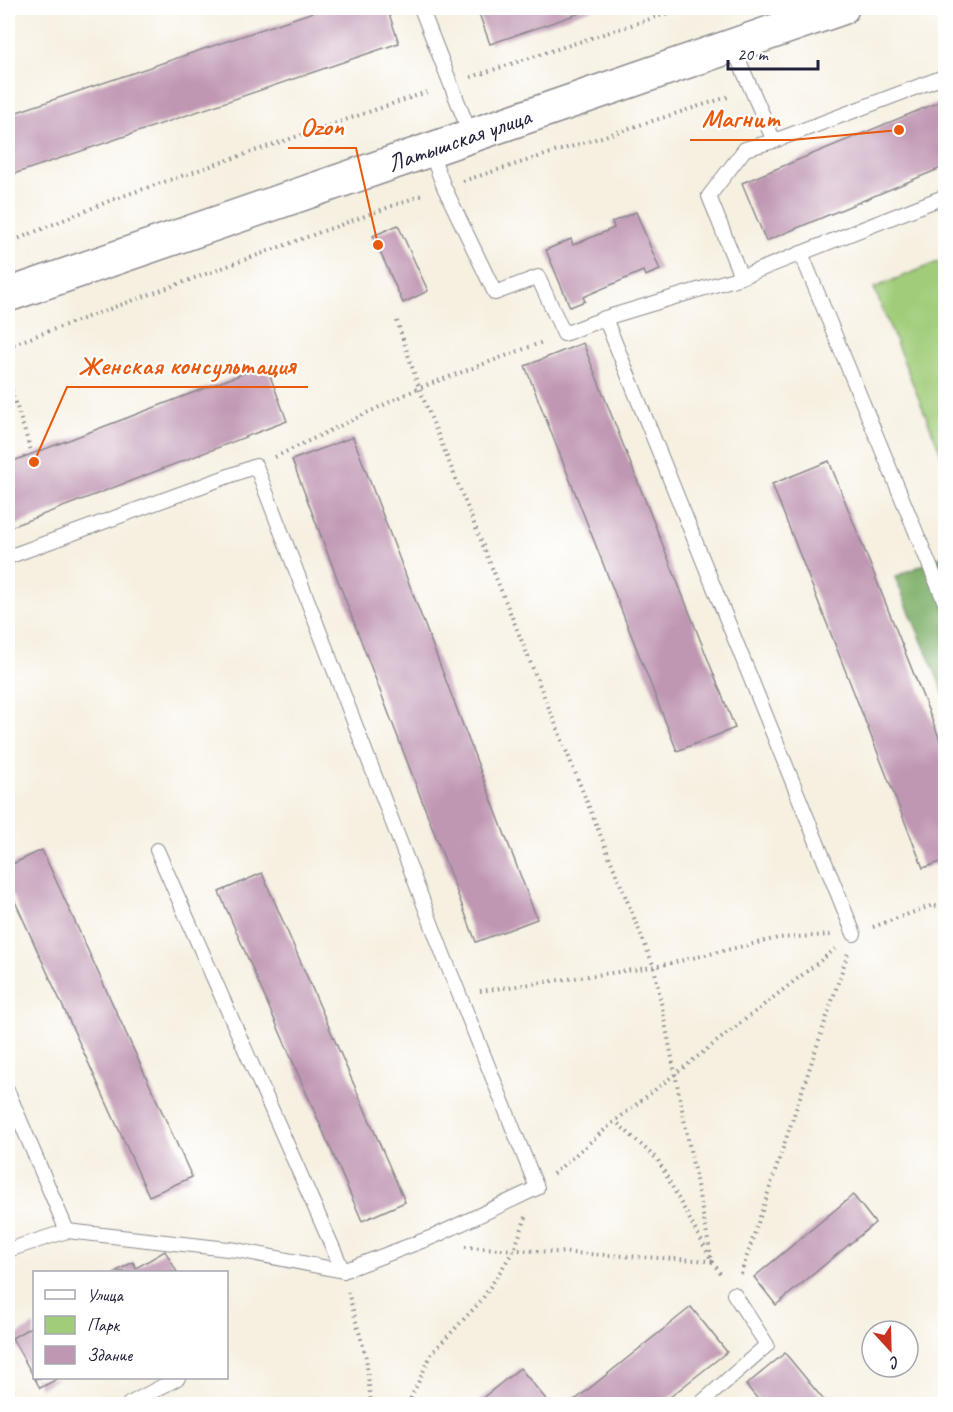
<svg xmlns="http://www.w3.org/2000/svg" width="953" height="1412" viewBox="0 0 953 1412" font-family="Caveat,sans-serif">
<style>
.green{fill:#a1cd7a;stroke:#62785a;stroke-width:1.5}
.forest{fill:#80b06a;stroke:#516952;stroke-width:1.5}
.building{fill:#c097b2}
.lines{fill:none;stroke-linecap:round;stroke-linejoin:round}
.service-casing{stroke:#8c898e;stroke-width:16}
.tertiary-casing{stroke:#8c898e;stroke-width:36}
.path{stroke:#8c898e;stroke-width:4;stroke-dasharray:1.5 4.5;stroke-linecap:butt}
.service{stroke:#fff;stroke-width:14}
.tertiary{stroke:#fff;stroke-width:33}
.labels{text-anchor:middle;stroke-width:4.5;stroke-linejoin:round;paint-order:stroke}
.street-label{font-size:24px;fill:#22223b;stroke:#fff}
.leader{fill:none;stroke:#e8590c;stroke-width:2}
.callout-dot{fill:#e8590c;stroke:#fff;stroke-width:2}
.callout-label{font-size:26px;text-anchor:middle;font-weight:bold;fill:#e8590c;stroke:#fff;stroke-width:4.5;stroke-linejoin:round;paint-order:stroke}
</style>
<rect width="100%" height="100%" fill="#fff"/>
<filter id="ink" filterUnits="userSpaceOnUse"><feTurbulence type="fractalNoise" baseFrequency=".0167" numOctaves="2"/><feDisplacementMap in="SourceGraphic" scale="12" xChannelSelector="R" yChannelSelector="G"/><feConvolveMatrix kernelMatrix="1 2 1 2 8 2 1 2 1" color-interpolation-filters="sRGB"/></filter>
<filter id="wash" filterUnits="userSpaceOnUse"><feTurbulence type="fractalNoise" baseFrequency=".008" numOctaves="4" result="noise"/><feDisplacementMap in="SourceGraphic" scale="24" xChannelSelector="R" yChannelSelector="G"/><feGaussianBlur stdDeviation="1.35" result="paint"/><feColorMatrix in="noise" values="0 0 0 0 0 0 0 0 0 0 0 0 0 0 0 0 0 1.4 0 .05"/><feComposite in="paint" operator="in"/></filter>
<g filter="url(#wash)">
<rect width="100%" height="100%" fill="#f6f0e1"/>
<polygon class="green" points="945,259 945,463 874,288"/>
<polygon class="forest" points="945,555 945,696 895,577"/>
<g id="blocks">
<g class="building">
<polygon points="325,8 387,8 399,43 8,176 8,115"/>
<polygon points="477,8 595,8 490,44"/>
<polygon points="946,99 946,166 766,241 742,183"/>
<polygon points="636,212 660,270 645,276 643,271 583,297 585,301 570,307 546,250 571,239 573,245 614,228 612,222"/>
<polygon points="398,225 428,291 403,303 373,236"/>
<polygon points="583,343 735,728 677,751 525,366"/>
<polygon points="266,365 287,421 8,528 8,463"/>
<polygon points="353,437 537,919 476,942 292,460"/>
<polygon points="829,461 946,755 946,860 923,868 772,484"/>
<polygon points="42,850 192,1177 149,1196 8,886 8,866"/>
<polygon points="262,873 405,1202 362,1221 219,892"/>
<polygon points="853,1195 875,1223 776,1305 754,1277"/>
<polygon points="165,1251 177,1272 115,1272 133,1262 136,1268"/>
<polygon points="691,1307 727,1352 661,1404 570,1404"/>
<polygon points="34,1325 34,1378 59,1378 40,1388 12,1338"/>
<polygon points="785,1353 827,1404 762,1404 746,1385"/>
<polygon points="520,1368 550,1404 475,1404"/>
</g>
</g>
</g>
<g filter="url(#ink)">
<use href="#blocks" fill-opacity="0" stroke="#8c898e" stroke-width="1.5"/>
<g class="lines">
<defs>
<g id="service">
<polyline points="421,8 471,136"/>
<polyline points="732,45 774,141 946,76"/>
<polyline points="774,141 745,149 709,196 741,277 946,196"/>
<polyline points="430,150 444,187 495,293 538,277 564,334 605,318 854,934"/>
<polyline points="801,253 946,605"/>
<polyline points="605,318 741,277"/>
<polyline points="8,557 256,466 443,954 537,1188 435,1236 343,1271"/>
<polyline points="8,1092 67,1231"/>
<polyline points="8,1250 67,1231 237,1250 343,1271 157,850"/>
<polyline points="129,1404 178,1378"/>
<polyline points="700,1404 767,1345 734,1294"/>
</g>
<g id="tertiary">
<path id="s1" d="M8 295 842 8"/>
</g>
</defs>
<use href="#service" class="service-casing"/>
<use href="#tertiary" class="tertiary-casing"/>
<g class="path">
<polyline points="471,77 684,8"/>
<polyline points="463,181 731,96"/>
<polyline points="8,243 114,199 430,91"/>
<polyline points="397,321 419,388 654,967 712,1261 722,1276"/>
<polyline points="8,346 425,194"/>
<polyline points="8,379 32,454"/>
<polyline points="275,457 419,388 543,342"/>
<polyline points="873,927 933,905 946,910"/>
<polyline points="480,991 654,967 778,938 831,935"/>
<polyline points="553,1174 615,1121 838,947"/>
<polyline points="465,1247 712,1261 658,1160 615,1121"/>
<polyline points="741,1274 848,953"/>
<polyline points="348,1292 366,1357 371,1404"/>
<polyline points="408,1404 432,1353 481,1301 514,1250 526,1217"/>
</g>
<use href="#service" class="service"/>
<use href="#tertiary" class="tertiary"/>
</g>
</g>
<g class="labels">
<g class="street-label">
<text dy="8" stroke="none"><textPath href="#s1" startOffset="477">Латышская улица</textPath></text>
</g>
</g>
<path class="leader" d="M899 130L792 140H690M378 245L356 148H288M34 462L67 387H308"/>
<g class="callout-dot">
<circle cx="899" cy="130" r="6"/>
<circle cx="378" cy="245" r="6"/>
<circle cx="34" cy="462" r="6"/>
</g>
<g class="callout-label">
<text x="741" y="127">Магнит</text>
<text x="322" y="135">Ozon</text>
<text x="187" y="374">Женская консультация</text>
</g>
<rect width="953" height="1412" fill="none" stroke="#fff" stroke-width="30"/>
<rect x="33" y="1271" width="195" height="108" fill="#ffffff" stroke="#a7a7b1" stroke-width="1.5"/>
<rect x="45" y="1290" width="30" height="9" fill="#ffffff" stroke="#a7a7b1" stroke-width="1.5"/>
<text x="87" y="1301" font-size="18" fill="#22223b">Улица</text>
<rect x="45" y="1316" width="30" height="18" fill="#a1cd7a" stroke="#a7a7b1" stroke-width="1.5"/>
<text x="87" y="1331" font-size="18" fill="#22223b">Парк</text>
<rect x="45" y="1346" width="30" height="18" fill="#c097b2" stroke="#a7a7b1" stroke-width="1.5"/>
<text x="87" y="1361" font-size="18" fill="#22223b">Здание</text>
<g transform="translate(890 1349) rotate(158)"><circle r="28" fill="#ffffff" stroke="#a7a7b1" stroke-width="1.5"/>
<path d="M0-4.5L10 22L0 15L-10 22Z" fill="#c8321e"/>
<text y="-9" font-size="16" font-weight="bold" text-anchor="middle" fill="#22223b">С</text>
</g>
<path d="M728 60v9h90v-9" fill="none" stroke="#22223b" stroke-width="3"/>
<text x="737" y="60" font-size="18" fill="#22223b" stroke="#ffffff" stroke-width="4.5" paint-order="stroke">20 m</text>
</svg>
